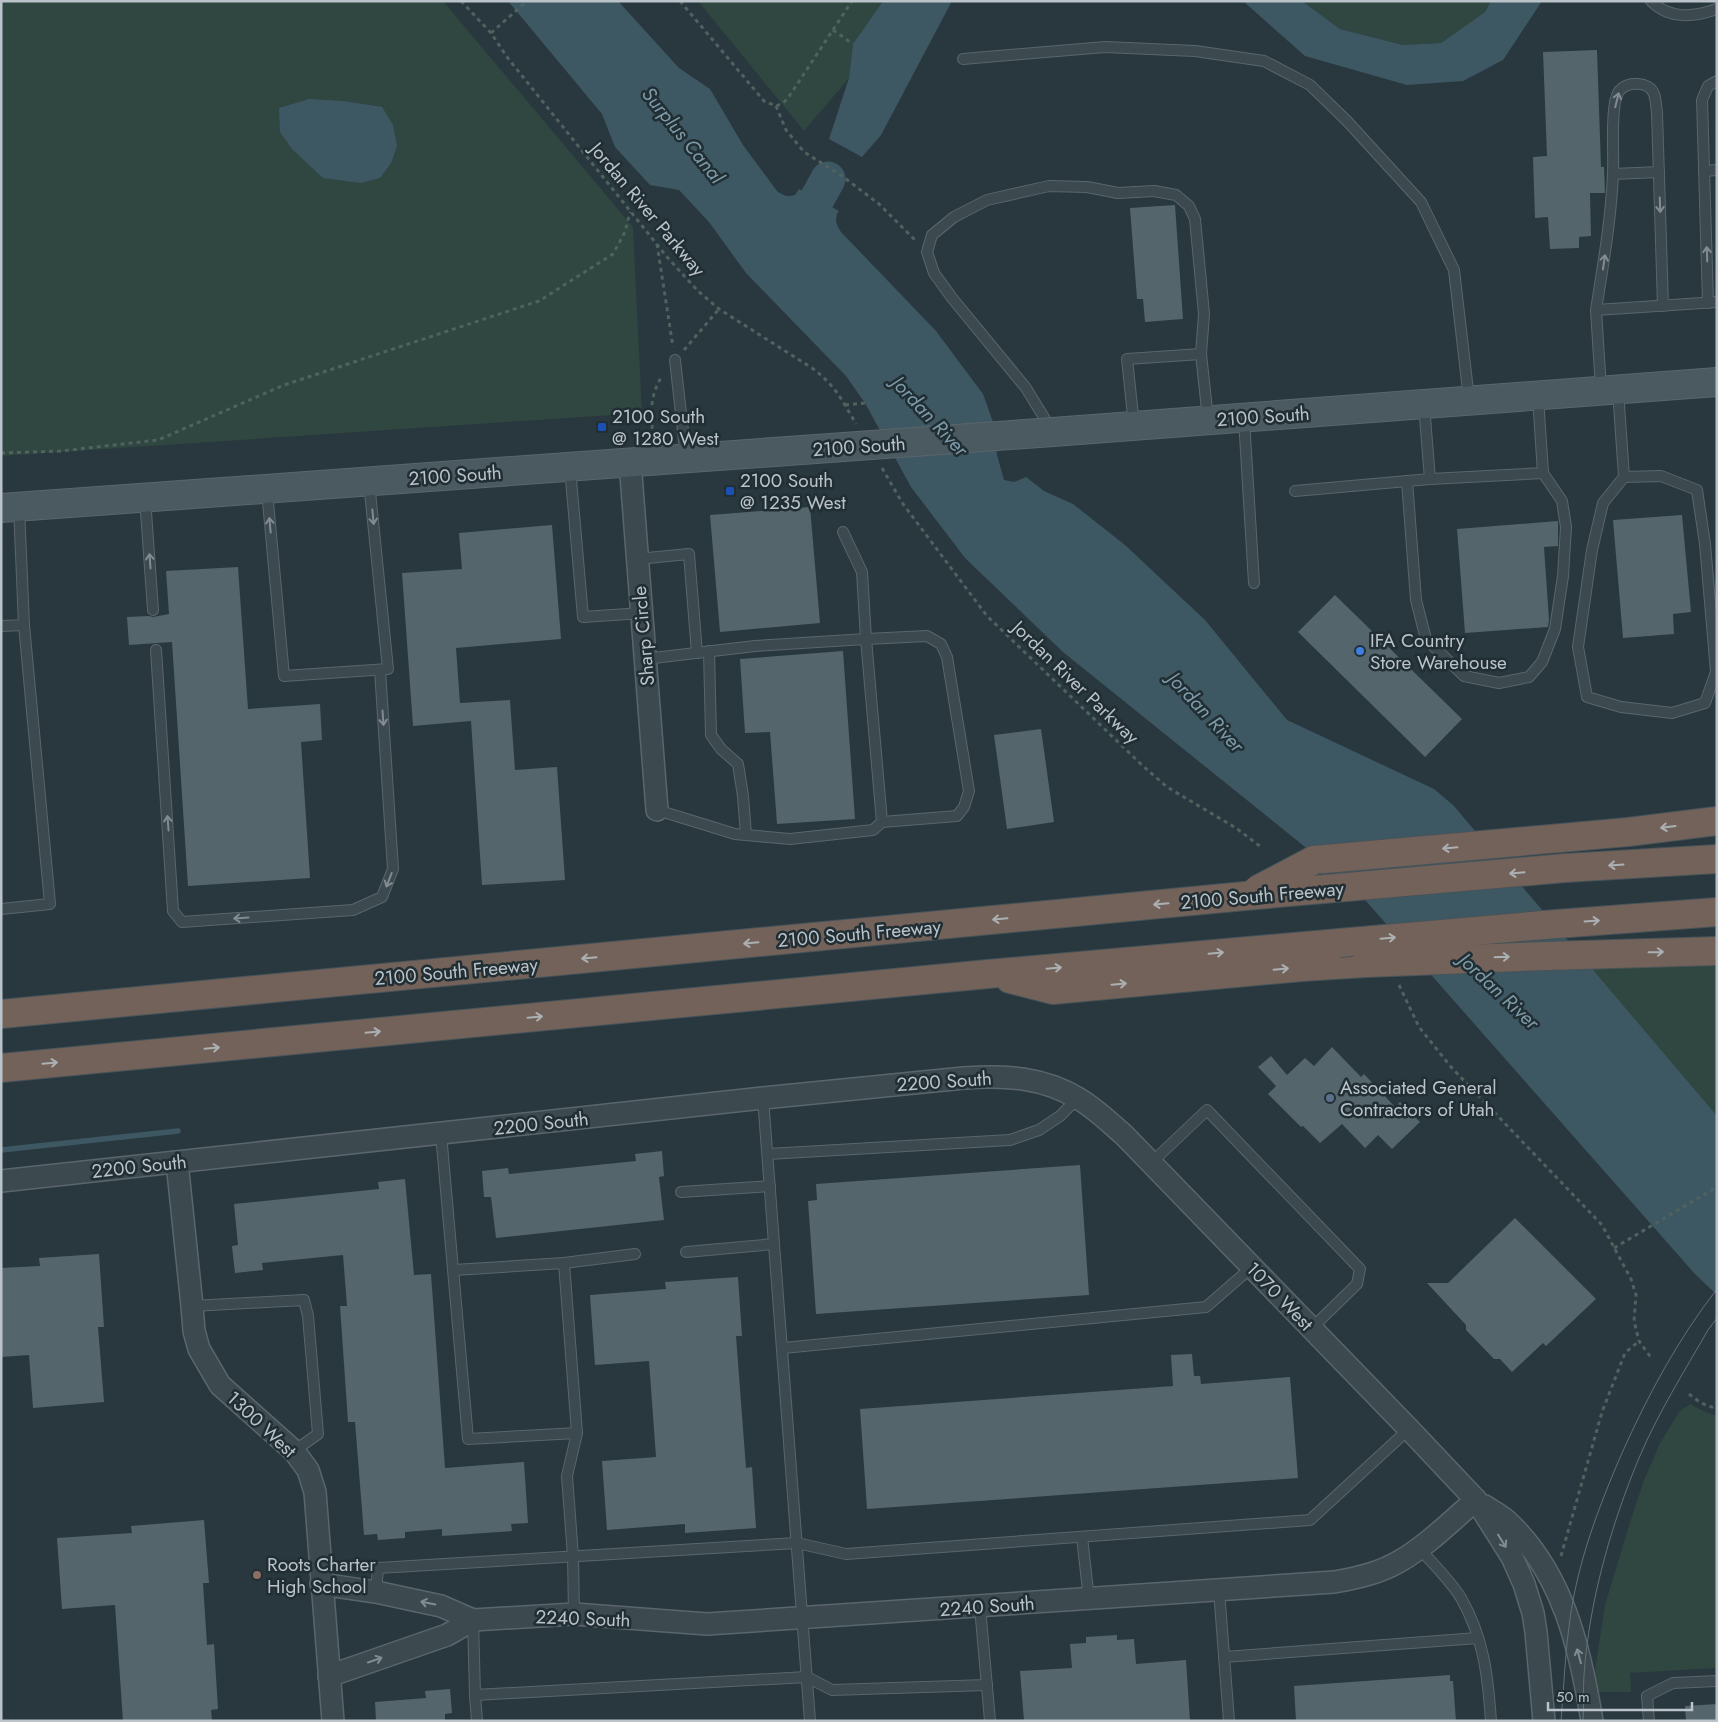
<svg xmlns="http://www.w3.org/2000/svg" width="1718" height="1722" viewBox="0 0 1718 1722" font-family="Jost,sans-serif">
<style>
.green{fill:#304640}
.water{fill:#3e5863}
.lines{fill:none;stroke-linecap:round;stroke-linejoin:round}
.stream{stroke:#3e5863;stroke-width:5.5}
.river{stroke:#3e5863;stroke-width:35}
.building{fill:#54656b}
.lane-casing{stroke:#5a666c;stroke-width:12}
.street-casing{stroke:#5a666c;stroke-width:24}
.secondary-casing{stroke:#5a666c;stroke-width:30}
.highway-casing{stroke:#475359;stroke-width:30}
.path{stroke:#4f625f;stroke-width:3;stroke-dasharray:4 4;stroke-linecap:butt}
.lane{stroke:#3c494e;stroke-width:10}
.street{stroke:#3c494e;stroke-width:21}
.secondary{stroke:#4b5961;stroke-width:28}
.highway{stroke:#73625a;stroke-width:28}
.tram{stroke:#617077;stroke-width:1}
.secondary-bridge-casing{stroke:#5a666c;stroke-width:30;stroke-linecap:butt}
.highway-bridge-casing{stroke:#475359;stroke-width:30;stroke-linecap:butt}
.secondary-bridge{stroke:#4b5961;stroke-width:28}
.highway-bridge{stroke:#73625a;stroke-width:28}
.oneway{stroke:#818c92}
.oneway2{stroke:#abb0b3}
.transit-dot{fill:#1a4fb4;stroke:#212e33;stroke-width:2}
.shop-dot{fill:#3f7fe0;stroke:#212e33;stroke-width:2}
.service-dot{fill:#5c6f8a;stroke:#212e33;stroke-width:2}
.education-dot{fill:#8d6e63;stroke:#212e33;stroke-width:2}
.labels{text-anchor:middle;stroke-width:5;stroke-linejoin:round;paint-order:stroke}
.street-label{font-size:19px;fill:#b9c3c9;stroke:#212e33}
.poi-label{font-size:19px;fill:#b9c3c9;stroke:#212e33;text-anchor:start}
.water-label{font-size:20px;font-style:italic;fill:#7d9ba9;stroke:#212e33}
</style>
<rect width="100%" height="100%" fill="#28383e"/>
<g class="green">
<polygon points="1,1 443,1 633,227 642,413 1,456"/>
<polygon points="698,1 883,1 853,44 849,78 804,131"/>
<polygon points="1302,1 1491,1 1485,12 1441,43 1403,45 1340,29"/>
<polygon points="1717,965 1717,1127 1551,969"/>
<polygon points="1690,1404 1703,1411 1717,1416 1717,1668 1630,1673 1631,1690 1630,1692 1597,1692 1594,1676 1605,1605 1631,1519 1644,1480 1660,1443 1679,1412"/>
</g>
<g class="water">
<path d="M508 1H618L679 68 710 89 743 145 777 191C784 196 787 197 795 195L799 189 839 211C834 218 836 225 841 232L936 331 983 394 993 422 997 455 1004 480 1014 482 1026 477 1044 491 1073 504 1125 545 1205 620 1287 720 1434 789 1453 805 1717 1116V1295L1695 1274 1351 884 1063 652 965 558 911 487 865 403 846 376 746 273 709 222 679 190 650 185 615 147 602 114Z"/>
<polygon points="883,1 952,1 881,135 862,157 829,139 849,78 853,44"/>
<polygon points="1243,1 1302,1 1340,29 1403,45 1441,43 1485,12 1491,1 1542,1 1503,60 1463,81 1407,85 1305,56"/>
<polygon points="309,99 343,101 382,107 393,125 397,146 391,163 380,178 361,183 323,178 292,149 280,132 279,108"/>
</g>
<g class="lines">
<polyline class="stream" points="1,1150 178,1131"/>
<polyline class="river" points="801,245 817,199 828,179"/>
</g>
<g class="building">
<polygon points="1597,50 1601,167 1604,167 1605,193 1590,193 1591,236 1579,237 1579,248 1550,249 1548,217 1535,218 1533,157 1547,156 1543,52"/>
<polygon points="1175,205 1183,319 1145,322 1143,299 1137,299 1130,208"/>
<polygon points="810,507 820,623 720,632 710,515"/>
<polygon points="1682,515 1691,612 1673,614 1674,634 1623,638 1613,520"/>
<polygon points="1558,521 1558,546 1544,547 1549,620 1548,627 1465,633 1457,529"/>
<polygon points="552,525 561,639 456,648 460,703 510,700 515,770 557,767 565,880 482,885 471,721 413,726 402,573 462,569 459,533"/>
<polygon points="238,567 248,709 320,704 322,740 301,742 310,878 188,886 172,642 129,645 127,617 149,616 153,617 169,614 166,571"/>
<polygon points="1335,595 1462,719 1425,757 1298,632"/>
<polygon points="843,651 855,819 777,824 770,732 745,733 740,659"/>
<polygon points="1041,729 1054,822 1007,829 994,735"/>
<polygon points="1332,1047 1361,1077 1364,1074 1395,1107 1400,1102 1420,1122 1392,1149 1378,1135 1365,1148 1342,1124 1320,1143 1303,1126 1301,1127 1268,1094 1276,1086 1258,1067 1271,1056 1287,1075 1305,1058 1314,1066"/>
<polygon points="662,1151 664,1176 659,1177 664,1220 496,1238 491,1197 484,1197 482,1171 508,1168 509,1174 636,1161 635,1154"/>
<polygon points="1080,1165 1089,1295 816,1314 808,1201 817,1200 816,1184"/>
<polygon points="405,1179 414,1275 431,1274 445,1468 524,1462 528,1523 511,1524 512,1531 442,1536 442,1529 405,1532 405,1538 378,1540 377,1534 364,1535 355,1422 348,1422 340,1306 347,1306 343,1255 262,1263 263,1270 235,1273 232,1246 238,1245 234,1204 379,1189 378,1182"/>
<polygon points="1515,1218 1596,1299 1546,1346 1543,1343 1512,1372 1500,1359 1494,1359 1466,1330 1466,1325 1427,1283 1448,1283"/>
<polygon points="99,1254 104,1327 98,1327 104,1402 33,1408 29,1355 1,1357 1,1268 40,1266 39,1258"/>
<polygon points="738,1277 742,1336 736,1336 746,1468 752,1467 756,1528 685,1533 685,1524 607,1530 602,1461 656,1457 649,1361 595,1365 590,1295 666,1289 665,1282"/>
<polygon points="1192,1354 1194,1376 1200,1376 1201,1384 1290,1377 1298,1478 867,1509 860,1409 1173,1386 1171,1355"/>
<polygon points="204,1520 209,1583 203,1583 207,1645 214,1644 218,1709 211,1710 212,1721 123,1721 115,1605 62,1609 57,1538 132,1533 131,1526"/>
<polygon points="1117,1635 1117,1640 1134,1639 1136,1664 1186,1660 1190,1721 1024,1721 1020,1671 1072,1668 1070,1644 1086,1643 1086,1637"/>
<polygon points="1450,1675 1450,1681 1453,1681 1456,1721 1296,1721 1294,1686"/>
<polygon points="450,1689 452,1713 445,1714 445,1721 376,1721 375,1702 426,1698 425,1691"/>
<polygon points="1717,1704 1717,1721 1686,1721 1685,1706"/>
</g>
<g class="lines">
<defs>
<g id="lane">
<path d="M1651 1C1670 20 1694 17 1717 9"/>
<polyline points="963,59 1105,47 1195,51 1264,61 1310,85 1347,121 1421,202 1454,270 1469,399"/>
<polyline points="1704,171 1717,170"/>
<polyline points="1613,174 1659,172"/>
<polyline points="1708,303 1702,100 1708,86 1717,81"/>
<path d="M1596 310C1603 265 1611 220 1613 174 1614 150 1611 126 1615 102 1616 99 1617 94 1619 91 1628 81 1649 81 1654 94 1656 99 1656 107 1657 113L1663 306"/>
<polyline points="675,360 686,458"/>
<polyline points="1601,389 1596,310 1717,302"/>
<polyline points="1618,390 1624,477 1603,503 1592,550 1578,647 1587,697 1621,707 1672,713 1705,703 1716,672 1705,544 1697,490 1661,476 1624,477"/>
<polyline points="1244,419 1254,583"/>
<polyline points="1134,425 1127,359 1201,354"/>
<polyline points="1051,429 1026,388 952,298 934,273 927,252 932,235 954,217 987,200 1049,186 1087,187 1118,193 1154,191 1176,195 1189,206 1195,219 1204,314 1201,354 1208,419"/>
<polyline points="570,468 583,617 642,613"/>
<polyline points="1430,479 1543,473 1538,397"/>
<polyline points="1407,481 1416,600 1426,639 1464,676 1499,683 1529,677 1542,662 1555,629 1563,576 1566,527 1562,501 1543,473"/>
<polyline points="267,491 284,676 388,669 369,482"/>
<polyline points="1295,491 1430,479 1424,405"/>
<polyline points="145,498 153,610"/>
<polyline points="843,532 862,572 866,639 927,636 941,644 947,657 969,791 964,807 957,816 882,822"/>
<polyline points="637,559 689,554 697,653"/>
<polyline points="1,626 24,625 19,507"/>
<polyline points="156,650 173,911 182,922 353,910 382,897 393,869 380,670"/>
<polyline points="709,651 711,735 721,749 738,764 743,796 746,835"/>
<polyline points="645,659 755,646 866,639 882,822 873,830 790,839 735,834 657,810"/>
<polyline points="1,909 50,904 24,625"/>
<polyline points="763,1098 810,1721"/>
<polyline points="441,1134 468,1439 577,1433 567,1476 573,1556 574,1614"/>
<polyline points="768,1154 1010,1140 1039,1130 1060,1116 1078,1098"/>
<polyline points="1151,1163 1207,1110 1360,1269 1357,1284 1312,1328"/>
<polyline points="681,1192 770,1186"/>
<polyline points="686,1252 774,1244"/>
<polyline points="564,1263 635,1254"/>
<polyline points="454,1270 564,1263 577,1433"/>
<polyline points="192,1306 304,1300 308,1316 318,1434 294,1451"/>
<polyline points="783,1348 1206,1307 1252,1267"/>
<polyline points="1082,1537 1089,1600"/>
<path d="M1419 1548C1432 1563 1451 1581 1461 1598 1484 1638 1488 1677 1491 1721"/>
<polyline points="1219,1590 1229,1721"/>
<polyline points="376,1592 378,1568 797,1543 846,1554 1310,1520 1409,1429"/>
<polyline points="980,1607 990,1721"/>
<polyline points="473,1620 475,1695 477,1721"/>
<polyline points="1224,1657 1478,1638"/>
<polyline points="475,1695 807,1677 832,1690 987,1685"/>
<polyline points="1649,1721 1647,1696 1673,1683 1717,1681"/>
</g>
<g id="street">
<polyline points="630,462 657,810"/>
<polyline points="177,1162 192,1306 194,1331 199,1349 220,1385 294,1451 308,1470 315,1492 333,1721"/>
<path d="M1 1181 763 1098 964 1078C1004 1075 1044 1077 1079 1099 1096 1109 1110 1123 1124 1135L1409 1429 1476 1500 1512 1557 1524 1584 1533 1613 1536 1632 1544 1721"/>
<path d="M1485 1506C1492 1511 1500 1515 1507 1521 1563 1573 1580 1648 1592 1721"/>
<path d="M321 1584 376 1592 441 1606 473 1620 574 1614 707 1624 1334 1582C1357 1578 1380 1573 1400 1561 1428 1545 1452 1520 1476 1500"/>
<polyline points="329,1676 447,1635 473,1620"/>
</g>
<g id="secondary">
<polyline points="1053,432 1717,382"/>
<polyline points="1,508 816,449"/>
</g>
<g id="highway">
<polyline points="1314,860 1628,832 1717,821"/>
<polyline points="1565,868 1717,859"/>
<polyline points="1543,925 1717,912"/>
<polyline points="1546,956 1717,951"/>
<polyline points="1010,979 1053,990 1302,967 1366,963"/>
<polyline points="1,1014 1245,896"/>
<polyline points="1,1068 988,974 1339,943"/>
</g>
</defs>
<use href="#lane" class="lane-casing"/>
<use href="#street" class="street-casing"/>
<use href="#secondary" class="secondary-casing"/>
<use href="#highway" class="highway-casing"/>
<g class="path">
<path d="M461 1 491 33 507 57 667 257 698 291 719 309 812 368C835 385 842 400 856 424"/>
<polyline points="680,1 764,101 776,106 783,103 788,98 852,1"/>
<polyline points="833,30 853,44"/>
<polyline points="491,33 527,1"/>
<polyline points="776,106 786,130 804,152 842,176 879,204 916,241"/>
<polyline points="657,244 673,347"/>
<polyline points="684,350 719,309"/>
<polyline points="845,405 865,403"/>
<path d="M653 437C651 414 649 397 662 376"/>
<polyline points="1,453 61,451 158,440 284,385 539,301 613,254 625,232 630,212"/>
<polyline points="882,468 903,504 987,616 1143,766 1167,787 1236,828 1261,847"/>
<polyline points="1399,985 1419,1027 1451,1067 1602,1225 1631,1279 1636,1295 1634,1321 1639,1341 1652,1359"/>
<polyline points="1614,1248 1717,1187"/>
<polyline points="1689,1394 1701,1403 1717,1409"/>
<polyline points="1561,1556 1602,1412 1625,1353 1639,1341"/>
</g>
<use href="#lane" class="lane"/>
<use href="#street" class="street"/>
<use href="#secondary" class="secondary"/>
<use href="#highway" class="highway"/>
<g class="tram">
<path d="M1561 1721C1564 1687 1565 1652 1570 1619 1578 1561 1599 1506 1622 1453 1648 1395 1678 1339 1717 1289"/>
<path d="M1583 1721C1584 1706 1583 1690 1584 1675 1589 1602 1611 1525 1639 1458 1658 1413 1684 1372 1708 1330L1717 1318"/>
</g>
<defs>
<polyline id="secondary-bridge" points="816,449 1053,432"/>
<g id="highway-bridge">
<polyline points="1257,890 1314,860"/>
<polyline points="1245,896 1565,868"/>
<polyline points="1339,943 1543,925"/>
<polyline points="1366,963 1546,956"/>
</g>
</defs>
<use href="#secondary-bridge" class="secondary-bridge-casing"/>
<use href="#highway-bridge" class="highway-bridge-casing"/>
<use href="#secondary-bridge" class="secondary-bridge"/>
<use href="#highway-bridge" class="highway-bridge"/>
</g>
<defs><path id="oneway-shaft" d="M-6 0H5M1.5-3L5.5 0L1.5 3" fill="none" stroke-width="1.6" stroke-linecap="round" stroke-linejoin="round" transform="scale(1.25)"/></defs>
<g class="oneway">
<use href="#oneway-shaft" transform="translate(1617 100) rotate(-76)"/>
<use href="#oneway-shaft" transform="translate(1660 205) rotate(88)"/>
<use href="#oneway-shaft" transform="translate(1707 254) rotate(-92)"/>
<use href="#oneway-shaft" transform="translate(1604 262) rotate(-82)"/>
<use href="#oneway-shaft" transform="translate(373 517) rotate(85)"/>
<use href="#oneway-shaft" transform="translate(270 525) rotate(-95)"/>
<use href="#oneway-shaft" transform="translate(150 561) rotate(-94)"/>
<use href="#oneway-shaft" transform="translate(383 718) rotate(86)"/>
<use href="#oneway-shaft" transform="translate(168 823) rotate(-94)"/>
<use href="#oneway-shaft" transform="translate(389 880) rotate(111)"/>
<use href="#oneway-shaft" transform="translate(241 918) rotate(176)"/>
<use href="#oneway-shaft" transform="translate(1502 1541) rotate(58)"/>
<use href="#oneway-shaft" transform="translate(428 1603) rotate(-168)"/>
<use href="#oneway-shaft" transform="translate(1579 1656) rotate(-105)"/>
<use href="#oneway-shaft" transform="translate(375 1660) rotate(-19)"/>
</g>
<g class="oneway2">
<use href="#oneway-shaft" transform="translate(1668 827) rotate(173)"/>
<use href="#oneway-shaft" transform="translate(1450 848) rotate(175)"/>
<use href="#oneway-shaft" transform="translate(1616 865) rotate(176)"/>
<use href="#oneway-shaft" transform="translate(1517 873) rotate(175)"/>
<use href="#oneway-shaft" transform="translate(1161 904) rotate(175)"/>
<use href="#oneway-shaft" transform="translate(1000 919) rotate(175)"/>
<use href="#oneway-shaft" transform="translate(1592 921) rotate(-4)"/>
<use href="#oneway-shaft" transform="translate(1388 938) rotate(-5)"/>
<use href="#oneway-shaft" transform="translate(751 943) rotate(175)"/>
<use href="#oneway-shaft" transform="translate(1656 952) rotate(-1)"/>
<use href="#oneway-shaft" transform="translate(1216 953) rotate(-5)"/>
<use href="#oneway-shaft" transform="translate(1502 957) rotate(-2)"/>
<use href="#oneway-shaft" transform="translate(589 958) rotate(175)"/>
<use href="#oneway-shaft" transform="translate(1054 968) rotate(-5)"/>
<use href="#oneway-shaft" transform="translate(1281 969) rotate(-5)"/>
<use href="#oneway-shaft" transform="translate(1119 984) rotate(-5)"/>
<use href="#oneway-shaft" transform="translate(535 1017) rotate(-5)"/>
<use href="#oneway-shaft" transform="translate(373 1032) rotate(-5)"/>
<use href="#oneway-shaft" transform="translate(212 1048) rotate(-5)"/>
<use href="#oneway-shaft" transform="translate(50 1063) rotate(-5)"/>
</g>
<g class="transit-dot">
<rect x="597" y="422" width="10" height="10" rx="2.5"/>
<rect x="725" y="486" width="10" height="10" rx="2.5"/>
</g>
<circle class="shop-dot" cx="1360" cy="651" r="5"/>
<circle class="service-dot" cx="1330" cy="1098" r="5"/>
<circle class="education-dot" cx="257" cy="1575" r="5"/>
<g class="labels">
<g class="street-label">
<text transform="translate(648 209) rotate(50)" y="7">Jordan River Parkway</text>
<text transform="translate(1263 416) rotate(-4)" y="7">2100 South</text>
<text transform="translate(859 446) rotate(-4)" y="7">2100 South</text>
<text transform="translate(455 475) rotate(-4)" y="7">2100 South</text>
<text transform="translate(643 636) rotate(-95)" y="7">Sharp Circle</text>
<text transform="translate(1076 682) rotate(44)" y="7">Jordan River Parkway</text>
<text transform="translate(1262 895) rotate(-5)" y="7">2100 South Freeway</text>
<text transform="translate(859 933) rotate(-5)" y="7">2100 South Freeway</text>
<text transform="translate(456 971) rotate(-5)" y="7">2100 South Freeway</text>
<text transform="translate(944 1081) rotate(-4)" y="7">2200 South</text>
<text transform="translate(541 1123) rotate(-6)" y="7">2200 South</text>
<text transform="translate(139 1166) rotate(-6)" y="7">2200 South</text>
<text transform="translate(1280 1296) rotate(46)" y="7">1070 West</text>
<text transform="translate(262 1424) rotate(43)" y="7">1300 West</text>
<text transform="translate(987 1606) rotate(-4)" y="7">2240 South</text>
<text transform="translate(583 1618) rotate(2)" y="7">2240 South</text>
</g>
<g class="poi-label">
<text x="612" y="423">2100 South<tspan x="612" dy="22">@ 1280 West</tspan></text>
<text x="740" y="487">2100 South<tspan x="740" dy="22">@ 1235 West</tspan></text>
<text x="1370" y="647">IFA Country<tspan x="1370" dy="22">Store Warehouse</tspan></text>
<text x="1340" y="1094">Associated General<tspan x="1340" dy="22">Contractors of Utah</tspan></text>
<text x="267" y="1571">Roots Charter<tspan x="267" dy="22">High School</tspan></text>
</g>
<g class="water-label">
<text transform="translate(683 135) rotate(51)" y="7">Surplus Canal</text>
<text transform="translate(930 416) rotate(47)" y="7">Jordan River</text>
<text transform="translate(1206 712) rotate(47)" y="7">Jordan River</text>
<text transform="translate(1499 991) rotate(43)" y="7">Jordan River</text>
</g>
</g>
<rect width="1718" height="1722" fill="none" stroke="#b9c3c9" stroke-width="5"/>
<path d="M1548 1702v8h144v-8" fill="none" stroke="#b9c3c9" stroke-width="2.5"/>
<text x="1556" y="1702" font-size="15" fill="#b9c3c9" stroke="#212e33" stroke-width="4" paint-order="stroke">50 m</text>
</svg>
